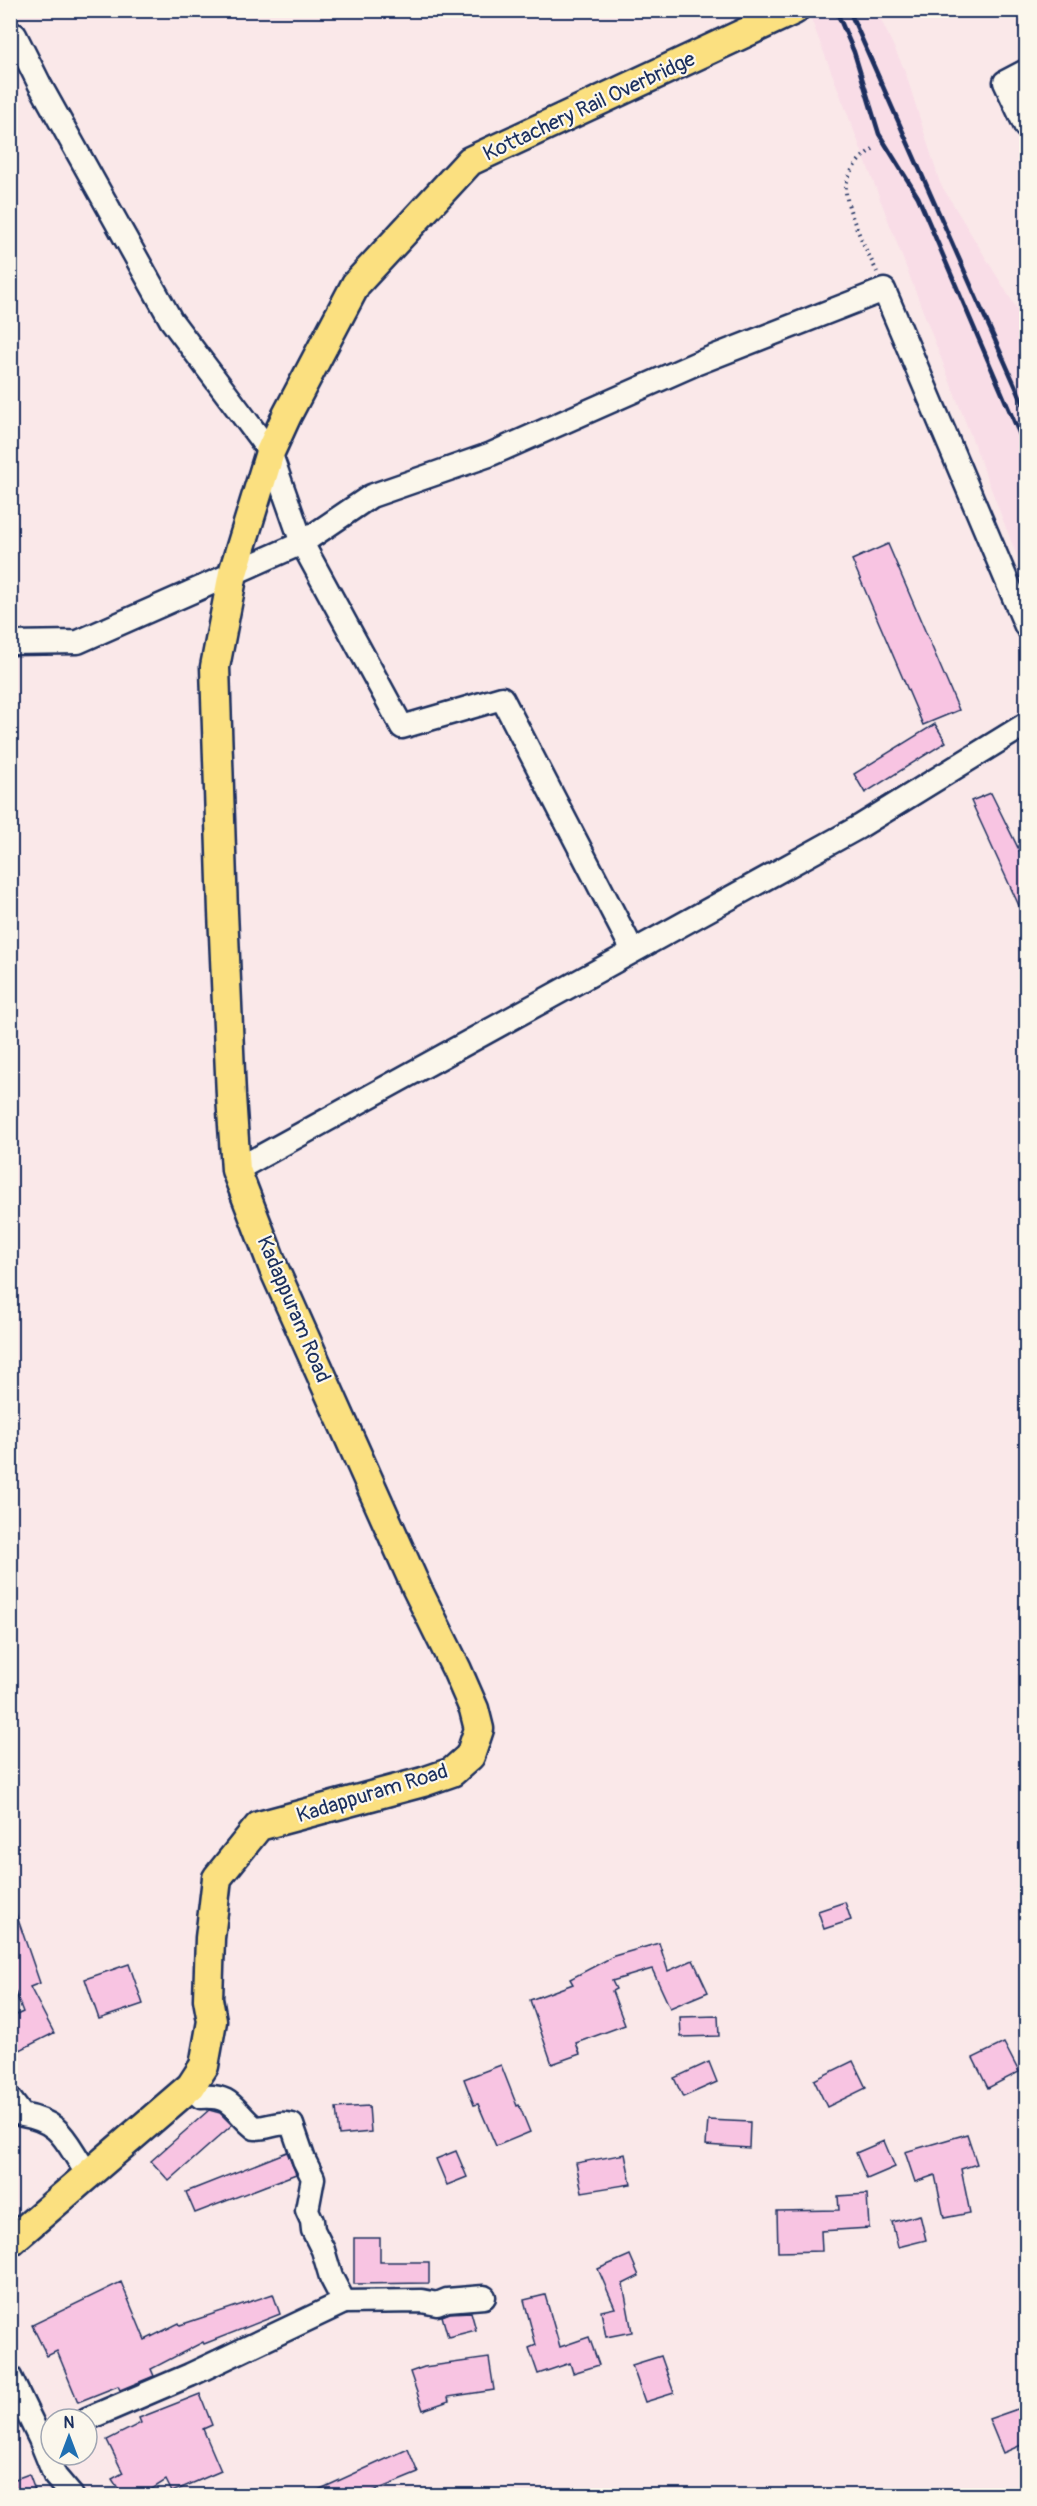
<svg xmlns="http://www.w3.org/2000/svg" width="1037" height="2506" viewBox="0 0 1037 2506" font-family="Pangolin,sans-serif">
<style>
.built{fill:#f9dde7}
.building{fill:#f8c4e2;stroke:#1b2f5e;stroke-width:1.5}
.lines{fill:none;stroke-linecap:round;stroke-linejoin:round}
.minor-casing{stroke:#1b2f5e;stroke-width:27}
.major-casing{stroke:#1b2f5e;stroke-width:33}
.path{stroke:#1b2f5e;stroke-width:4;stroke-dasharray:1.5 4.5;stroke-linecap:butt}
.minor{stroke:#fbf7ec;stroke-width:22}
.major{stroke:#fbe080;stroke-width:28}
.rail{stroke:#1b2f5e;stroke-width:4.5}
.labels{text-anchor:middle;stroke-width:4.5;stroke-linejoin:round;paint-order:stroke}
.street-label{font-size:21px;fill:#1b2f5e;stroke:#fbf7ec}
</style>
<rect width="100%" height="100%" fill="#fae8e9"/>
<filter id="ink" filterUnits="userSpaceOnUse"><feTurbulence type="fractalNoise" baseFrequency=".0167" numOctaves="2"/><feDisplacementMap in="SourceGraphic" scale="12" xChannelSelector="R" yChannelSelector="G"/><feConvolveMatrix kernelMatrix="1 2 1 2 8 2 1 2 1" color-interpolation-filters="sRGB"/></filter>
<g filter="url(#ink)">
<polygon class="built" points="808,11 877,11 905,71 940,183 1026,324 1026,580"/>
<g class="building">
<polygon points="888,544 959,710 923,725 852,560"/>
<polygon points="935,724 946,742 865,793 854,774"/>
<polygon points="991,793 1026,864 1026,921 971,801"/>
<polygon points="845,1902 851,1920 824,1929 818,1911"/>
<polygon points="13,1905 40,1983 30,1987 54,2033 10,2055 10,2018 23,2012 10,1978 10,1906"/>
<polygon points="659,1943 668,1971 693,1960 708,1992 670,2008 652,1969 612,1981 616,1989 612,1991 625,2025 576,2043 580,2054 552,2064 530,2000 573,1984 570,1979 614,1956"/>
<polygon points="129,1964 143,2004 99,2019 85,1979"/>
<polygon points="718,2016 719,2036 681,2037 680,2017"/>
<polygon points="1004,2043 1019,2072 988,2088 973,2058"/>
<polygon points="853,2061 866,2088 827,2107 814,2080"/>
<polygon points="709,2062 717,2082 683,2097 674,2078"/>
<polygon points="501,2065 517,2106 519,2105 530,2132 496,2146 478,2104 474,2105 464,2079"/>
<polygon points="369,2106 371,2132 339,2135 336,2108"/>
<polygon points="209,2110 220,2113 232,2125 169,2181 151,2161"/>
<polygon points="708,2120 750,2122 749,2148 706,2145"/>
<polygon points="967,2134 977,2164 961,2169 970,2213 944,2218 935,2175 915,2182 905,2152"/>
<polygon points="884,2141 895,2167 867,2179 856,2153"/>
<polygon points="456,2151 467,2177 447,2185 436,2159"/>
<polygon points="287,2152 296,2174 195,2213 186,2192"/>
<polygon points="625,2154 631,2184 582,2192 576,2163"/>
<polygon points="867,2194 869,2228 821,2231 822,2251 778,2252 777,2211 839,2210 838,2196"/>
<polygon points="920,2215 926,2240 898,2247 892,2222"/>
<polygon points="354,2238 380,2238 380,2262 429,2262 429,2283 354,2284"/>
<polygon points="630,2255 639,2276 623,2284 632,2332 606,2337 601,2311 615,2308 598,2269"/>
<polygon points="121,2282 145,2340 179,2323 180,2325 273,2294 280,2314 204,2344 203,2342 151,2369 154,2376 120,2390 118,2386 78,2402 57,2351 47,2356 32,2325"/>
<polygon points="545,2295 560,2347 589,2337 599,2365 573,2373 570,2363 538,2374 529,2348 536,2345 524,2300"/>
<polygon points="471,2312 476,2330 448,2337 442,2316 450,2313"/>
<polygon points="661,2356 674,2393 645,2402 632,2365"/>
<polygon points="489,2358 494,2390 448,2397 449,2401 423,2410 410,2372 424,2367"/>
<polygon points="200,2394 212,2425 203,2429 221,2471 172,2492 166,2480 141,2496 123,2496 112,2479 123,2473 107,2440 141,2423 139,2418"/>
<polygon points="1026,2406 1026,2443 1003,2453 989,2419"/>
<polygon points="408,2449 418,2473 362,2496 305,2496"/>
<polygon points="29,2474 37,2496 10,2496 10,2481"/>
</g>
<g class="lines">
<defs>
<g id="minor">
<polyline points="10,35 15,35 40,85 171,320 270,452 302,543 402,727 502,698 633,951"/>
<polyline points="1026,71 1005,82 1026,127"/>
<polyline points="10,643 78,642 302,543 371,496 489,455 695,364 884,290 1026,626"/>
<polyline points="236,1170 859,827 1026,724"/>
<path d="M191 2086 201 2097C233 2094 233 2111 255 2128 271 2128 276 2121 292 2125L304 2160 313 2178 307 2210 312 2221 313 2230 323 2250 331 2277 344 2302 422 2301 437 2304 447 2300 484 2297"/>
<path d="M10 2099 22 2115C65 2122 65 2144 89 2175"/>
<polyline points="10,2377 40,2439 55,2476 72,2496"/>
<polyline points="87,2419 190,2375 344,2302"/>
</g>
<polyline id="major" points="10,2242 191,2086 204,2066 212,2021 208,1999 210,1938 217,1878 259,1826 423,1782 452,1772 470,1756 479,1729 474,1709 457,1670 417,1589 274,1269 236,1170 231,1096 223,912 215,667 233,573 270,452 287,415 356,284 470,161 794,10"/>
</defs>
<use href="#minor" class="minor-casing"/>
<use href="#major" class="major-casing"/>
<path class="path" d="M873 149C860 157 848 171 846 187 844 207 868 253 877 272"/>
<use href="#minor" class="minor"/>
<use href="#major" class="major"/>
<g class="rail">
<polyline points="836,10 854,52 879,134 918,197 1026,449"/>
<polyline points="849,10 1026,410"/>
</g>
</g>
</g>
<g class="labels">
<g class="street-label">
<text transform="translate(589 106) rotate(-25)" y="7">Kottachery Rail Overbridge</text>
<text transform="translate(294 1309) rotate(67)" y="7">Kadappuram Road</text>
<text transform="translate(372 1793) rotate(-17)" y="7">Kadappuram Road</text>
</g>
</g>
<rect width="1037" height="2506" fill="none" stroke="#fbf7ec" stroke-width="36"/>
<rect x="18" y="18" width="1001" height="2470" fill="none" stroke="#1b2f5e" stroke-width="2" filter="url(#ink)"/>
<g transform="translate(69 2437)"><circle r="28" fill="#fbf7ec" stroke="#a1a7b3" stroke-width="1.5"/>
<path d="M0-4.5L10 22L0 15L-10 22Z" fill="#1f6fb2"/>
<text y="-9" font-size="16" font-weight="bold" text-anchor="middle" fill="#1b2f5e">N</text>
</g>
</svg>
